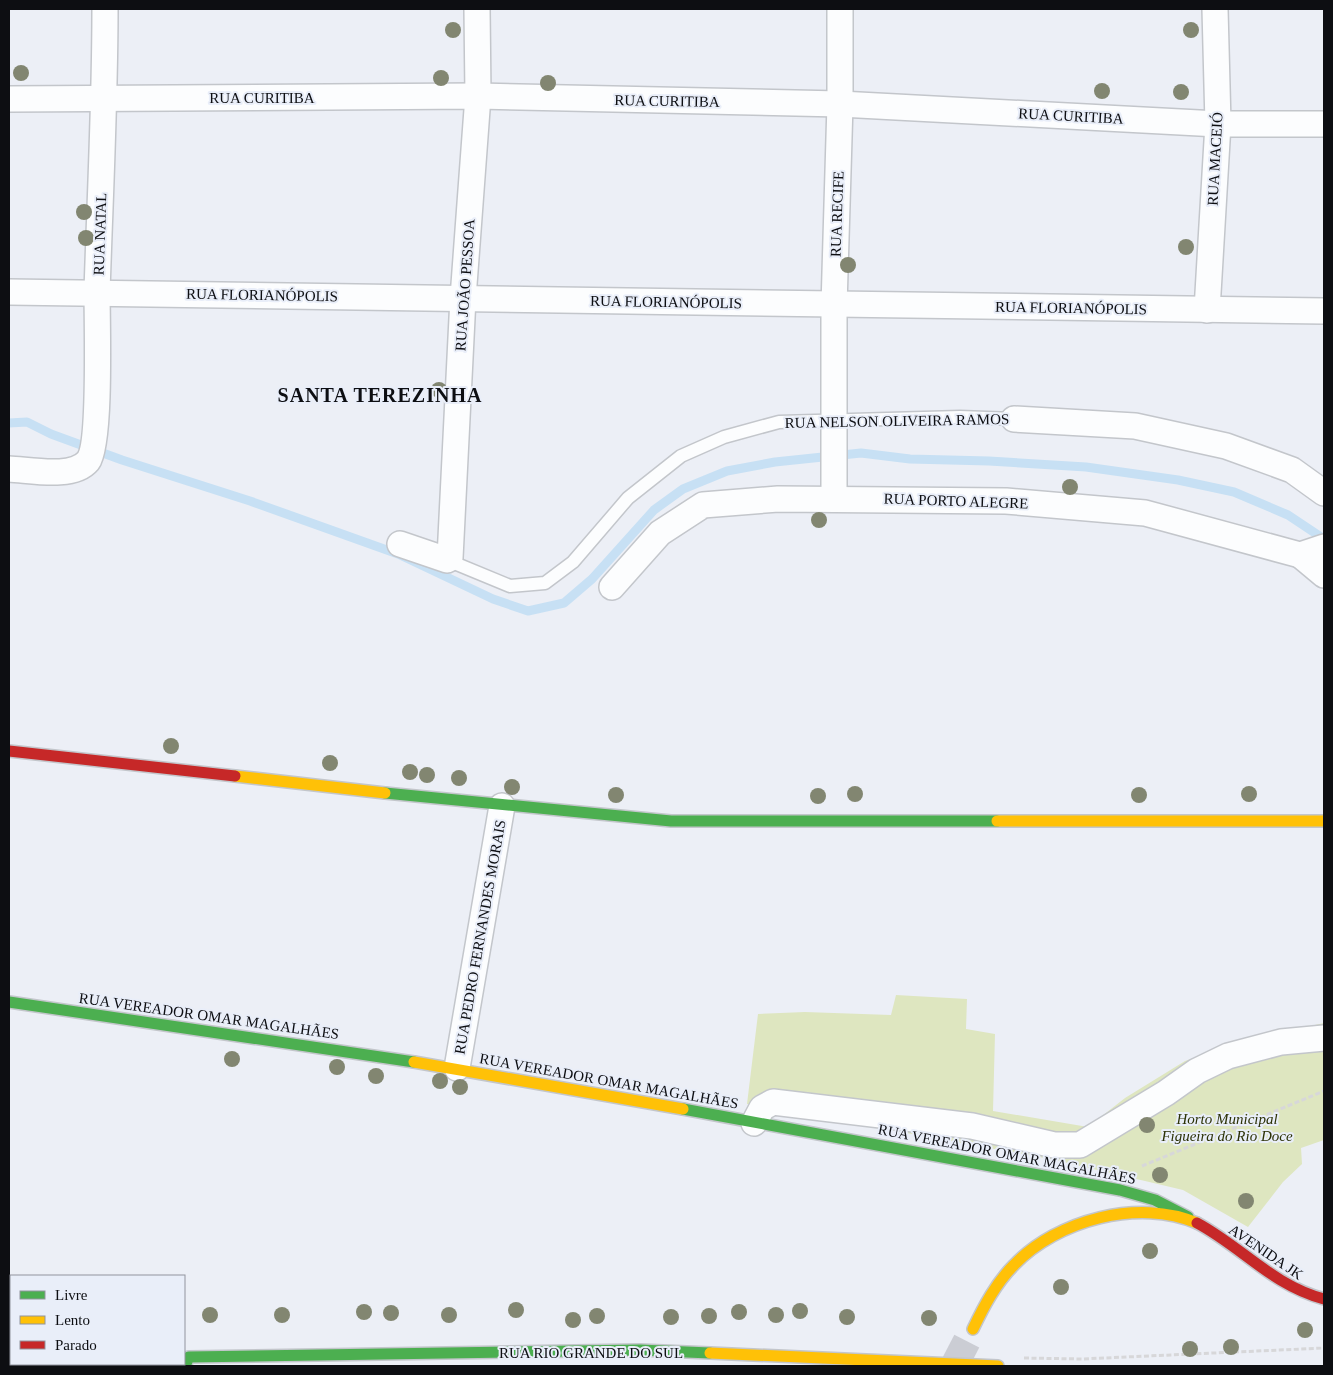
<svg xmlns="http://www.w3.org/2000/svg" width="1333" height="1375" viewBox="0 0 1333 1375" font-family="Georgia,serif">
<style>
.green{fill:#dee6c0}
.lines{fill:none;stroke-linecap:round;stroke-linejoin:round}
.stream{stroke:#c7e0f4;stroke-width:9}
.primary-tunnel{stroke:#cbcdd4;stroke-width:28;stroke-dasharray:28 14;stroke-linecap:butt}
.lane-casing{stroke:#c3c6cb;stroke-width:15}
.street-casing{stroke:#c3c6cb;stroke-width:28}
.fast-casing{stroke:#c3c6cb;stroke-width:14}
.slow-casing{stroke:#c3c6cb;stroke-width:14}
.jam-casing{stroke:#c3c6cb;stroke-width:14}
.path{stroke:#d7d7d9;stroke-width:3;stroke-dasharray:5 2.5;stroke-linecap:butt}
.lane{stroke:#fcfdfe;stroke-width:12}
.street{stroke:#fcfdfe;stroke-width:25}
.fast{stroke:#4caf50;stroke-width:11}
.slow{stroke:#ffc107;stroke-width:11}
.jam{stroke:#c62828;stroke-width:11}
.tree{fill:#828671}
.labels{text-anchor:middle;stroke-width:4;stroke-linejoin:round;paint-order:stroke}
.street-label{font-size:15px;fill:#0d0e12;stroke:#e9eef9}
.park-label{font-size:15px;font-style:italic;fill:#2b3105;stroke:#e9eef9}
.district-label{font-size:20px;font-weight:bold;letter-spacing:1px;fill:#0d0e12;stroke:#e9eef9}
</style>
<rect width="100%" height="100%" fill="#eceff6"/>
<polygon class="green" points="896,995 967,999 966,1029 995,1034 993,1111 1088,1127 1125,1098 1185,1061 1247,1040 1324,1023 1324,1140 1301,1148 1302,1164 1283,1182 1248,1227 1183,1190 1145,1181 1050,1159 747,1104 758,1014 805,1012 891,1015"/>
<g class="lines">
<polyline class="stream" points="9,423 27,422 51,434 122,460 250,501 398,554 493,599 528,611 564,603 592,579 654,510 683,489 727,471 775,462 861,453 910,459 989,461 1086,467 1178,480 1234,492 1288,515 1324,539"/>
<polyline class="primary-tunnel" points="954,1366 973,1329"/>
<defs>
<polyline id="lane" points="447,560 510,586 545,583 573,562 628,498 681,456 724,437 779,422 960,417 1014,419"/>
<g id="street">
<polyline points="9,99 478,96 840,104 1218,124 1324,124"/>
<polyline points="9,292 1324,311"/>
<polyline points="1207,310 1218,124 1215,9"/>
<polyline points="1014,419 1135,426 1226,446 1292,470 1324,493"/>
<path d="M9 469C31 470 73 479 88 461 101 444 97 320 97 292 100 197 105 103 105 9"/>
<polyline points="834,498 834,306 840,104 840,9"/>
<polyline points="400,544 447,560 450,558 463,298 478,96 477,9"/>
<polyline points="1300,555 1324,575"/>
<polyline points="612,587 660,533 703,505 778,499 1006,501 1145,513 1300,555 1324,547"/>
<polyline points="457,1068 502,806"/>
<polyline points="754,1123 762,1108 773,1102 972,1126 1054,1145 1080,1145 1166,1093 1197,1071 1228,1056 1281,1042 1324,1038"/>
<polyline points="9,1365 47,1364"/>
</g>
<g id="fast">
<polyline points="385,793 671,821 997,821"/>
<polyline points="9,1002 414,1062"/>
<polyline points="683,1109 1120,1190 1155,1200 1188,1217"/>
<polyline points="185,1366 189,1357 640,1350 710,1353"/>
</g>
<g id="slow">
<polyline points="235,776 385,793"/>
<polyline points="997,821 1324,821"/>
<polyline points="414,1062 683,1109"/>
<path d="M973 1329C984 1306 996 1283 1014 1265 1057 1220 1139 1198 1197 1223"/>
<polyline points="710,1353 998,1366"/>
</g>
<g id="jam">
<polyline points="9,751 235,776"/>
<path d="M1197 1223C1242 1247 1272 1285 1324 1299"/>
</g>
</defs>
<use href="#lane" class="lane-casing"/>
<use href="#street" class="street-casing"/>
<use href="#fast" class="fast-casing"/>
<use href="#slow" class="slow-casing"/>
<use href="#jam" class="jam-casing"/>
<g class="path">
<polyline points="1142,1166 1324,1091"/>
<polyline points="1024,1358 1082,1359 1324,1348"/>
</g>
<use href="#lane" class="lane"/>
<use href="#street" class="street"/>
<use href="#fast" class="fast"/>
<use href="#slow" class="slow"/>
<use href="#jam" class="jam"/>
</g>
<g class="tree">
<circle cx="453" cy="30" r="8"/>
<circle cx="1191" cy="30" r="8"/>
<circle cx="21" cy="73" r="8"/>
<circle cx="441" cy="78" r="8"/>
<circle cx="548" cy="83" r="8"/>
<circle cx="1102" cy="91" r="8"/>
<circle cx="1181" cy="92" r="8"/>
<circle cx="84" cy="212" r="8"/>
<circle cx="86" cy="238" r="8"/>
<circle cx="1186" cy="247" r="8"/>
<circle cx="848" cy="265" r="8"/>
<circle cx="439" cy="390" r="8"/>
<circle cx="1070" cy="487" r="8"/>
<circle cx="819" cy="520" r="8"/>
<circle cx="171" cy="746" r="8"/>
<circle cx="330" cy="763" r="8"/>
<circle cx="410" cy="772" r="8"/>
<circle cx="427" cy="775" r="8"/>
<circle cx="459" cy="778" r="8"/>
<circle cx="512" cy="787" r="8"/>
<circle cx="855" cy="794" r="8"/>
<circle cx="1249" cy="794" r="8"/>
<circle cx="616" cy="795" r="8"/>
<circle cx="1139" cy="795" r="8"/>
<circle cx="818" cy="796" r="8"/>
<circle cx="232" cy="1059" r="8"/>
<circle cx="337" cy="1067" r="8"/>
<circle cx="376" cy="1076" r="8"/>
<circle cx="440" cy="1081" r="8"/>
<circle cx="460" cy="1087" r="8"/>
<circle cx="1147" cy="1125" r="8"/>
<circle cx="1160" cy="1175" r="8"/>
<circle cx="1246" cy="1201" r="8"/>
<circle cx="1150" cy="1251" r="8"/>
<circle cx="1061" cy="1287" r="8"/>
<circle cx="516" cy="1310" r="8"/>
<circle cx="800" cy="1311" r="8"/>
<circle cx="364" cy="1312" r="8"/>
<circle cx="739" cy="1312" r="8"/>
<circle cx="391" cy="1313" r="8"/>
<circle cx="210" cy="1315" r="8"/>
<circle cx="282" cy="1315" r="8"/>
<circle cx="449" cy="1315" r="8"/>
<circle cx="776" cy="1315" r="8"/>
<circle cx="597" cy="1316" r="8"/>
<circle cx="709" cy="1316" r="8"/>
<circle cx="671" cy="1317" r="8"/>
<circle cx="847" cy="1317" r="8"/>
<circle cx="929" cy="1318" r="8"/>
<circle cx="573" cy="1320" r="8"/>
<circle cx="1305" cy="1330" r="8"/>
<circle cx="1231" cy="1347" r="8"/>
<circle cx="1190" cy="1349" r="8"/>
</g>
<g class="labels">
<g class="street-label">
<text x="262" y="103">RUA CURITIBA</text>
<text transform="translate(667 101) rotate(1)" y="5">RUA CURITIBA</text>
<text transform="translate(1071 116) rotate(3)" y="5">RUA CURITIBA</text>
<text transform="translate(1215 159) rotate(-87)" y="5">RUA MACEIÓ</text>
<text transform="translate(837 214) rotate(-88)" y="5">RUA RECIFE</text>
<text transform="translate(100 234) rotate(-88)" y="5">RUA NATAL</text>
<text transform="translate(465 285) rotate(-86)" y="5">RUA JOÃO PESSOA</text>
<text transform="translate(262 295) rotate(1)" y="5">RUA FLORIANÓPOLIS</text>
<text transform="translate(666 302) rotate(1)" y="5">RUA FLORIANÓPOLIS</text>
<text transform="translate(1071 308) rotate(1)" y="5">RUA FLORIANÓPOLIS</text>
<text transform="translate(897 421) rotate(-1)" y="5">RUA NELSON OLIVEIRA RAMOS</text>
<text transform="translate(956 501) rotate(2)" y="5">RUA PORTO ALEGRE</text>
<text transform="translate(480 937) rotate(-80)" y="5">RUA PEDRO FERNANDES MORAIS</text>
<text transform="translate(209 1016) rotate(8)" y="5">RUA VEREADOR OMAR MAGALHÃES</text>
<text transform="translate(609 1081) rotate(10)" y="5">RUA VEREADOR OMAR MAGALHÃES</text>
<text transform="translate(1007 1154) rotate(11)" y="5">RUA VEREADOR OMAR MAGALHÃES</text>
<text transform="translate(1266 1252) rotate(34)" y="5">AVENIDA JK</text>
<text x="591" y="1358">RUA RIO GRANDE DO SUL</text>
</g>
<g class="park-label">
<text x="1227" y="1124">Horto Municipal<tspan x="1227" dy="17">Figueira do Rio Doce</tspan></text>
</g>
<g class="district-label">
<text x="380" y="402">SANTA TEREZINHA</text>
</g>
</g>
<rect width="1333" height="1375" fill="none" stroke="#0d0e12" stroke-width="20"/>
<rect x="10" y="1275" width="175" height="90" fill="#e9eef9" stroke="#91949d"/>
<rect x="20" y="1291" width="25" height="8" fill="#4caf50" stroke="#91949d"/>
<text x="55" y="1300" font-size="15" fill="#0d0e12">Livre</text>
<rect x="20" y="1316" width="25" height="8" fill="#ffc107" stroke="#91949d"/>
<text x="55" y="1325" font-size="15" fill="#0d0e12">Lento</text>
<rect x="20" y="1341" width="25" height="8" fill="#c62828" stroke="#91949d"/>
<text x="55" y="1350" font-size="15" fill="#0d0e12">Parado</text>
</svg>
